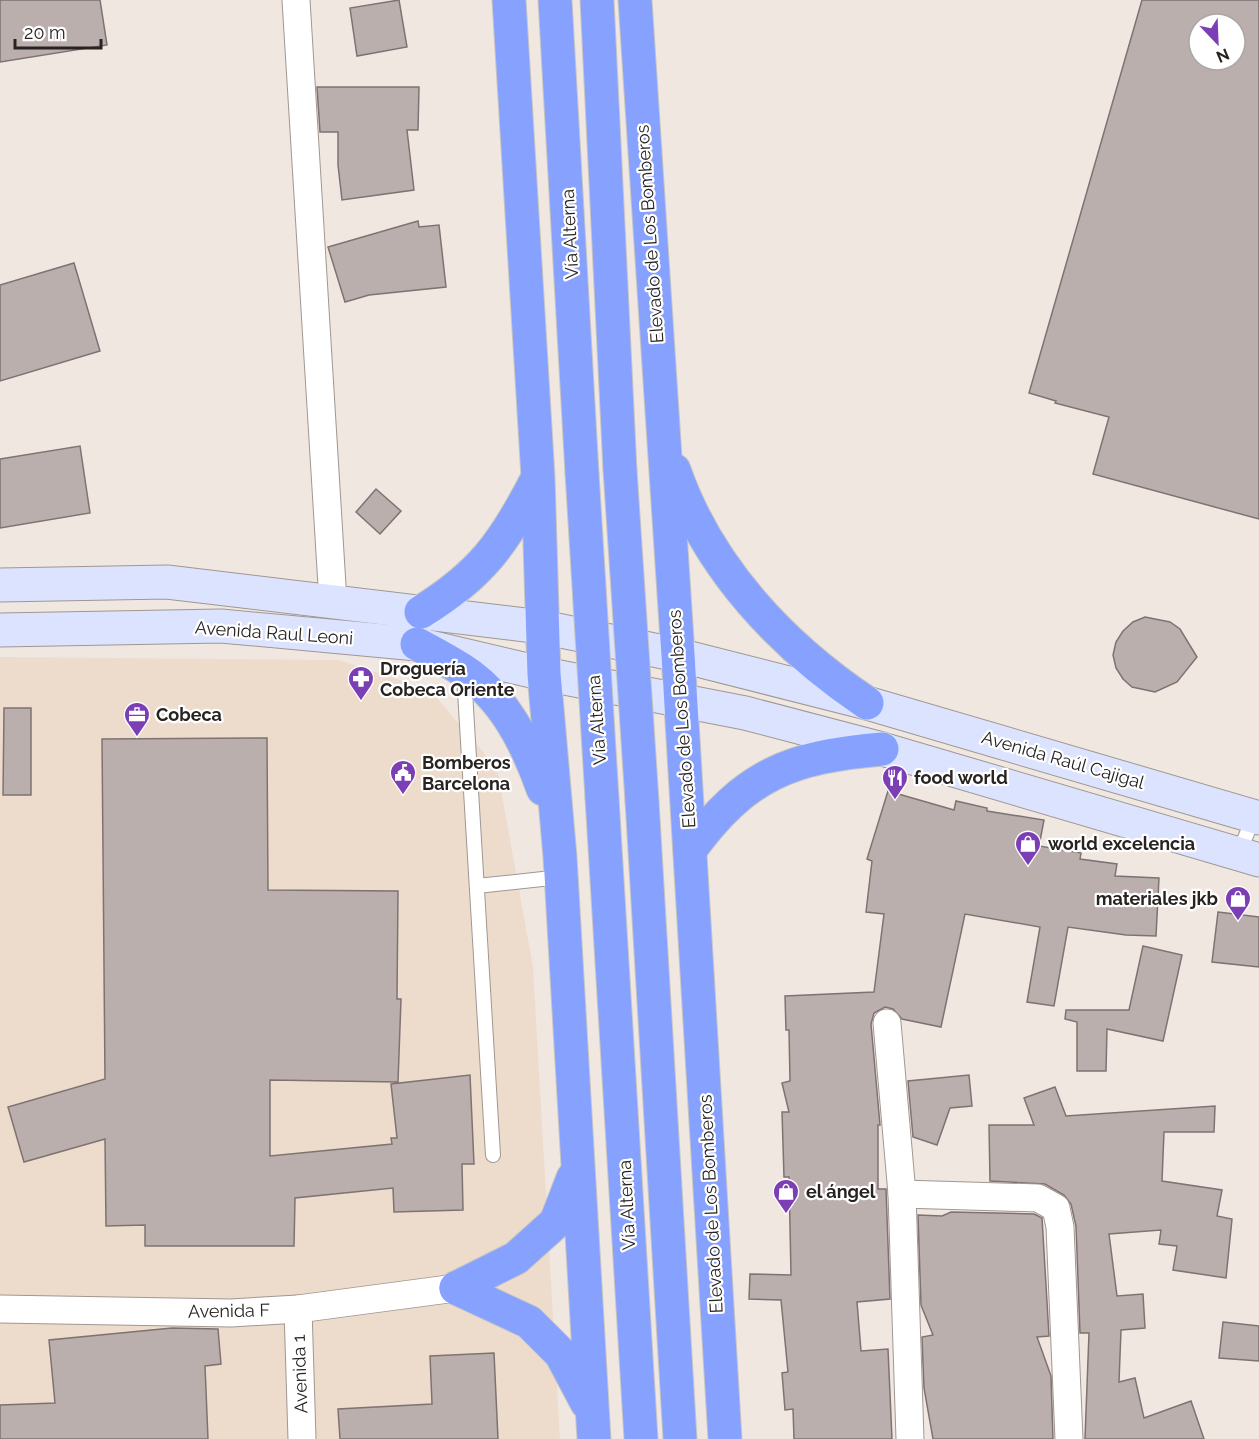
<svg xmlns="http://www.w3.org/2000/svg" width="1259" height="1439" viewBox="0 0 1259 1439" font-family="Raleway,sans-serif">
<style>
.industrial{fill:#eddccb}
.building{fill:#bbafae;stroke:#7e7372;stroke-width:1.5;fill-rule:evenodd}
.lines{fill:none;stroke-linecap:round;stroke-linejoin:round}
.lane-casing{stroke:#a09791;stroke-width:16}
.street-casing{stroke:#a09791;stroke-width:29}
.secondary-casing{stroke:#a09791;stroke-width:35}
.highway-casing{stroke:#c7c6c5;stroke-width:35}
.lane{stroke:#fff;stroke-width:14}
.street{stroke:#fff;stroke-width:27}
.secondary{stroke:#dbe3ff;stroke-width:33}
.highway{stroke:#87a2fe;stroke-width:33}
.highway-bridge-casing{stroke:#c7c6c5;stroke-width:35;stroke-linecap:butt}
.highway-bridge{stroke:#87a2fe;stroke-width:33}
.labels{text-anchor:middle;stroke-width:4.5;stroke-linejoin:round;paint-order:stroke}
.street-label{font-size:18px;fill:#272321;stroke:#fff}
.poi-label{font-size:18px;font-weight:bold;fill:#272321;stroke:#fff;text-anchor:start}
</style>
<rect width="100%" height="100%" fill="#f1e7e1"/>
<polygon class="industrial" points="0,657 339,660 430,690 497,768 533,967 560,1439 0,1439"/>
<g class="building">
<polygon points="0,0 100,0 107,45 0,62"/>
<polygon points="399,0 407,47 357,56 350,8"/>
<path d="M1142 0H1259V519L1093 474 1109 417 1055 403 1056 401 1029 393ZM1199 24H1235V60H1199Z"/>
<polygon points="317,87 419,87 418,130 407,130 414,190 342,200 338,165 338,132 320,132"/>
<polygon points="418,221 419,227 439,225 446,287 369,295 345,302 328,247"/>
<polygon points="74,263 100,351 0,381 0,285"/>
<polygon points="80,446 90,513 0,528 0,459"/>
<polygon points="376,489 401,511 380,534 356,512"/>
<polygon points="1145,617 1170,622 1180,629 1197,657 1177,682 1155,692 1132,687 1123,679 1116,668 1113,655 1116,642 1123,631 1133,622"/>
<polygon points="4,708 31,708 31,795 3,795"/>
<polygon points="267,738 268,890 398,891 397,999 401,999 398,1082 270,1080 270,1156 392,1144 391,1138 397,1138 391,1084 470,1075 474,1164 462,1164 463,1210 394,1212 393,1188 295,1198 294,1246 145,1246 145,1225 106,1226 105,1139 24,1162 8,1107 105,1079 102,739"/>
<polygon points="888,791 954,810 956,801 987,808 987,811 1044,820 1039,846 1081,853 1080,859 1117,864 1115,876 1159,878 1156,936 1126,935 1068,927 1054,1006 1027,1002 1040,927 965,914 941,1027 902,1019 893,1009 885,1007 874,1013 871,1024 880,1125 878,1125 878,1189 886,1189 890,1299 857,1302 861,1351 888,1349 892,1439 794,1439 793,1409 785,1410 782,1373 788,1372 781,1300 749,1299 750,1274 791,1275 789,1177 784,1177 782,1112 789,1112 782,1083 790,1081 789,1030 786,1030 785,996 874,992 884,914 866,912 872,861 867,859"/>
<polygon points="1218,912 1259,917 1259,967 1212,962"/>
<polygon points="1143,946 1182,955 1163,1041 1107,1029 1106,1071 1077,1071 1077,1022 1065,1019 1066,1010 1129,1010"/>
<polygon points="969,1075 972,1106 950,1108 937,1145 913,1137 908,1081"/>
<polygon points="1055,1087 1066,1116 1215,1106 1214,1132 1164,1132 1162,1181 1222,1190 1217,1216 1232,1219 1226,1278 1173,1270 1177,1246 1159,1244 1161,1230 1109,1234 1117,1296 1143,1294 1145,1328 1121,1330 1119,1382 1135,1378 1144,1418 1191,1401 1204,1439 1085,1439 1089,1333 1080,1333 1076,1226 1071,1204 1064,1195 1045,1184 990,1181 989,1125 1034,1125 1024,1098"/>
<polygon points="951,1212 1034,1214 1042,1218 1049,1336 1037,1337 1051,1376 1053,1439 933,1439 924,1388 922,1337 933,1335 921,1305 918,1215 942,1216"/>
<polygon points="1223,1322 1259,1326 1259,1361 1219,1358"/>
<polygon points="172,1328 218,1329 221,1364 205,1366 208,1439 0,1439 0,1405 55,1403 49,1340"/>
<polygon points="494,1353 498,1439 340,1439 338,1409 432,1404 430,1356"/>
</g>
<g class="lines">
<defs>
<g id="lane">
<polyline points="464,675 493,1155"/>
<polyline points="1238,854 1255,815"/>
<polyline points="477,886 561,877"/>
</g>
<g id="street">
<polyline points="296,0 333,602"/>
<polyline points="887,1023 902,1194 910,1439"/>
<polyline points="902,1194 1038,1198 1056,1208 1060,1227 1069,1439"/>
<polyline points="0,1309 231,1313 298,1309 456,1288"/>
<polyline points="298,1309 302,1439"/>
</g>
<g id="secondary">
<polyline points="0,585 167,582 542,627 678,655 867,703 1259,818"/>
<polyline points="0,630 221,626 417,644 544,674 745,713 882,749 1259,860"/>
</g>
<g id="highway">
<polyline points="509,0 538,477 544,674 560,857 594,1439"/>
<polyline points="555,0 582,473"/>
<polyline points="597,0 620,470"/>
<polyline points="635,0 678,655 725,1439"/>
<path d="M674 470C708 568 782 646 867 703"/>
<path d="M421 612C481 575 504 543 536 481"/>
<path d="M417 644C432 652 447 660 461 669 504 696 527 744 543 789"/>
<polyline points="602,798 641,1439"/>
<polyline points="642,801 680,1439"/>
<path d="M690 850C745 774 791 757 882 749"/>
<polyline points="456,1288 529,1322 561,1354 587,1403"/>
<polyline points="456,1288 516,1258 556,1222 573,1178"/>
</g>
</defs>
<use href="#lane" class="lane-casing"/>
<use href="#street" class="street-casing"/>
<use href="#secondary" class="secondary-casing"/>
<use href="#highway" class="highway-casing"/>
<use href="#lane" class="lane"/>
<use href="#street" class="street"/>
<use href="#secondary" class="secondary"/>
<use href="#highway" class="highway"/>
<defs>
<g id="highway-bridge">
<polyline points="620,470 642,801"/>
<polyline points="582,473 602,798"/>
</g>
</defs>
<use href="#highway-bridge" class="highway-bridge-casing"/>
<use href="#highway-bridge" class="highway-bridge"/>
</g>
<defs>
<symbol id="pharmacy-pin" viewBox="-11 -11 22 30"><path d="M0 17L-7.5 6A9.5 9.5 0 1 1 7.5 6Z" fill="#7c3eb4" stroke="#fff"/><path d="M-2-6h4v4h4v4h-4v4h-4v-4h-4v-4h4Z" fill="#fff"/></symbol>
<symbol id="office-pin" viewBox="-11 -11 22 30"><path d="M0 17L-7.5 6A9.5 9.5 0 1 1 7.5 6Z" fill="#7c3eb4" stroke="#fff"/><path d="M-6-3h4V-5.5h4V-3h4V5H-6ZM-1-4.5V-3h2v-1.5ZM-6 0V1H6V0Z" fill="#fff"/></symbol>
<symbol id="civic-pin" viewBox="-11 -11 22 30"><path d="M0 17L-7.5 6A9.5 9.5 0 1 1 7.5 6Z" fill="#7c3eb4" stroke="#fff"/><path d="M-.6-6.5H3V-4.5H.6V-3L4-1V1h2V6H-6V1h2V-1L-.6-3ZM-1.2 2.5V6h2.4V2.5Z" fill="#fff"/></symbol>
<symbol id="restaurant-pin" viewBox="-11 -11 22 30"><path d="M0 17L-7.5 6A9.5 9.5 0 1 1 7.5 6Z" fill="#7c3eb4" stroke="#fff"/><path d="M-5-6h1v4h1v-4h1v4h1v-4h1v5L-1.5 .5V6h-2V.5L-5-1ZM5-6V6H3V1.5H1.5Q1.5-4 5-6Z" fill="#fff"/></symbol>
<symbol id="shop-pin" viewBox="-11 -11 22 30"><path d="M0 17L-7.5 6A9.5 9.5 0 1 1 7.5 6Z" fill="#7c3eb4" stroke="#fff"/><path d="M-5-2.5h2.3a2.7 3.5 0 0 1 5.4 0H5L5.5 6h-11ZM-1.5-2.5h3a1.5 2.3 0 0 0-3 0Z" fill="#fff"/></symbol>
</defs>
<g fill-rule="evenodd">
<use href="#pharmacy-pin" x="346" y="664" width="30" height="40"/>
<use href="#office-pin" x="122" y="700" width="30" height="40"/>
<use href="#civic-pin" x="388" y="758" width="30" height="40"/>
<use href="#restaurant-pin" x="880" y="763" width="30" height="40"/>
<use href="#shop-pin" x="1013" y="829" width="30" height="40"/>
<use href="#shop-pin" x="1223" y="884" width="30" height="40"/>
<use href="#shop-pin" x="771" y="1177" width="30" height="40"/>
</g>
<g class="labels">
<g class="street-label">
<text transform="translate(570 234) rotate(-93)" y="6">Vía Alterna</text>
<text transform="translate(650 234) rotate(-94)" y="6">Elevado de Los Bomberos</text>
<text transform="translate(274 633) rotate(4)" y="6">Avenida Raul Leoni</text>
<text transform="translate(682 719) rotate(-94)" y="6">Elevado de Los Bomberos</text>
<text transform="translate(597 720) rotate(-94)" y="6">Vía Alterna</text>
<text transform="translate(1063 760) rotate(16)" y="6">Avenida Raúl Cajigal</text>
<text transform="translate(711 1204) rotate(-93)" y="6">Elevado de Los Bomberos</text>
<text transform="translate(627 1205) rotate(-93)" y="6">Vía Alterna</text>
<text transform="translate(229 1311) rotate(-1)" y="6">Avenida F</text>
<text transform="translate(300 1374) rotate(-92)" y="6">Avenida 1</text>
</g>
<g class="poi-label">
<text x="380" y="675">Droguería<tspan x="380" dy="21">Cobeca Oriente</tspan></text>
<text x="156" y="721">Cobeca</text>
<text x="422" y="769">Bomberos<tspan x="422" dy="21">Barcelona</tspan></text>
<text x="914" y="784">food world</text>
<text x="1048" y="850">world excelencia</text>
<text x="1218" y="905" text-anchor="end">materiales jkb</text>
<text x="806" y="1198">el ángel</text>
</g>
</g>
<g transform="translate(1217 42) rotate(157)"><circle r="28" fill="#ffffff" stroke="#a9a7a6" stroke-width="1.5"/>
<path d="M0-4.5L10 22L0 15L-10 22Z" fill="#7c3eb4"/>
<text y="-9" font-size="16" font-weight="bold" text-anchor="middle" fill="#272321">N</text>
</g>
<path d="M15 39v9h86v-9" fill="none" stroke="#272321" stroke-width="3"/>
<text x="24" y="39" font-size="18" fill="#272321" stroke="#ffffff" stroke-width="4.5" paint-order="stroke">20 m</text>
</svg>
